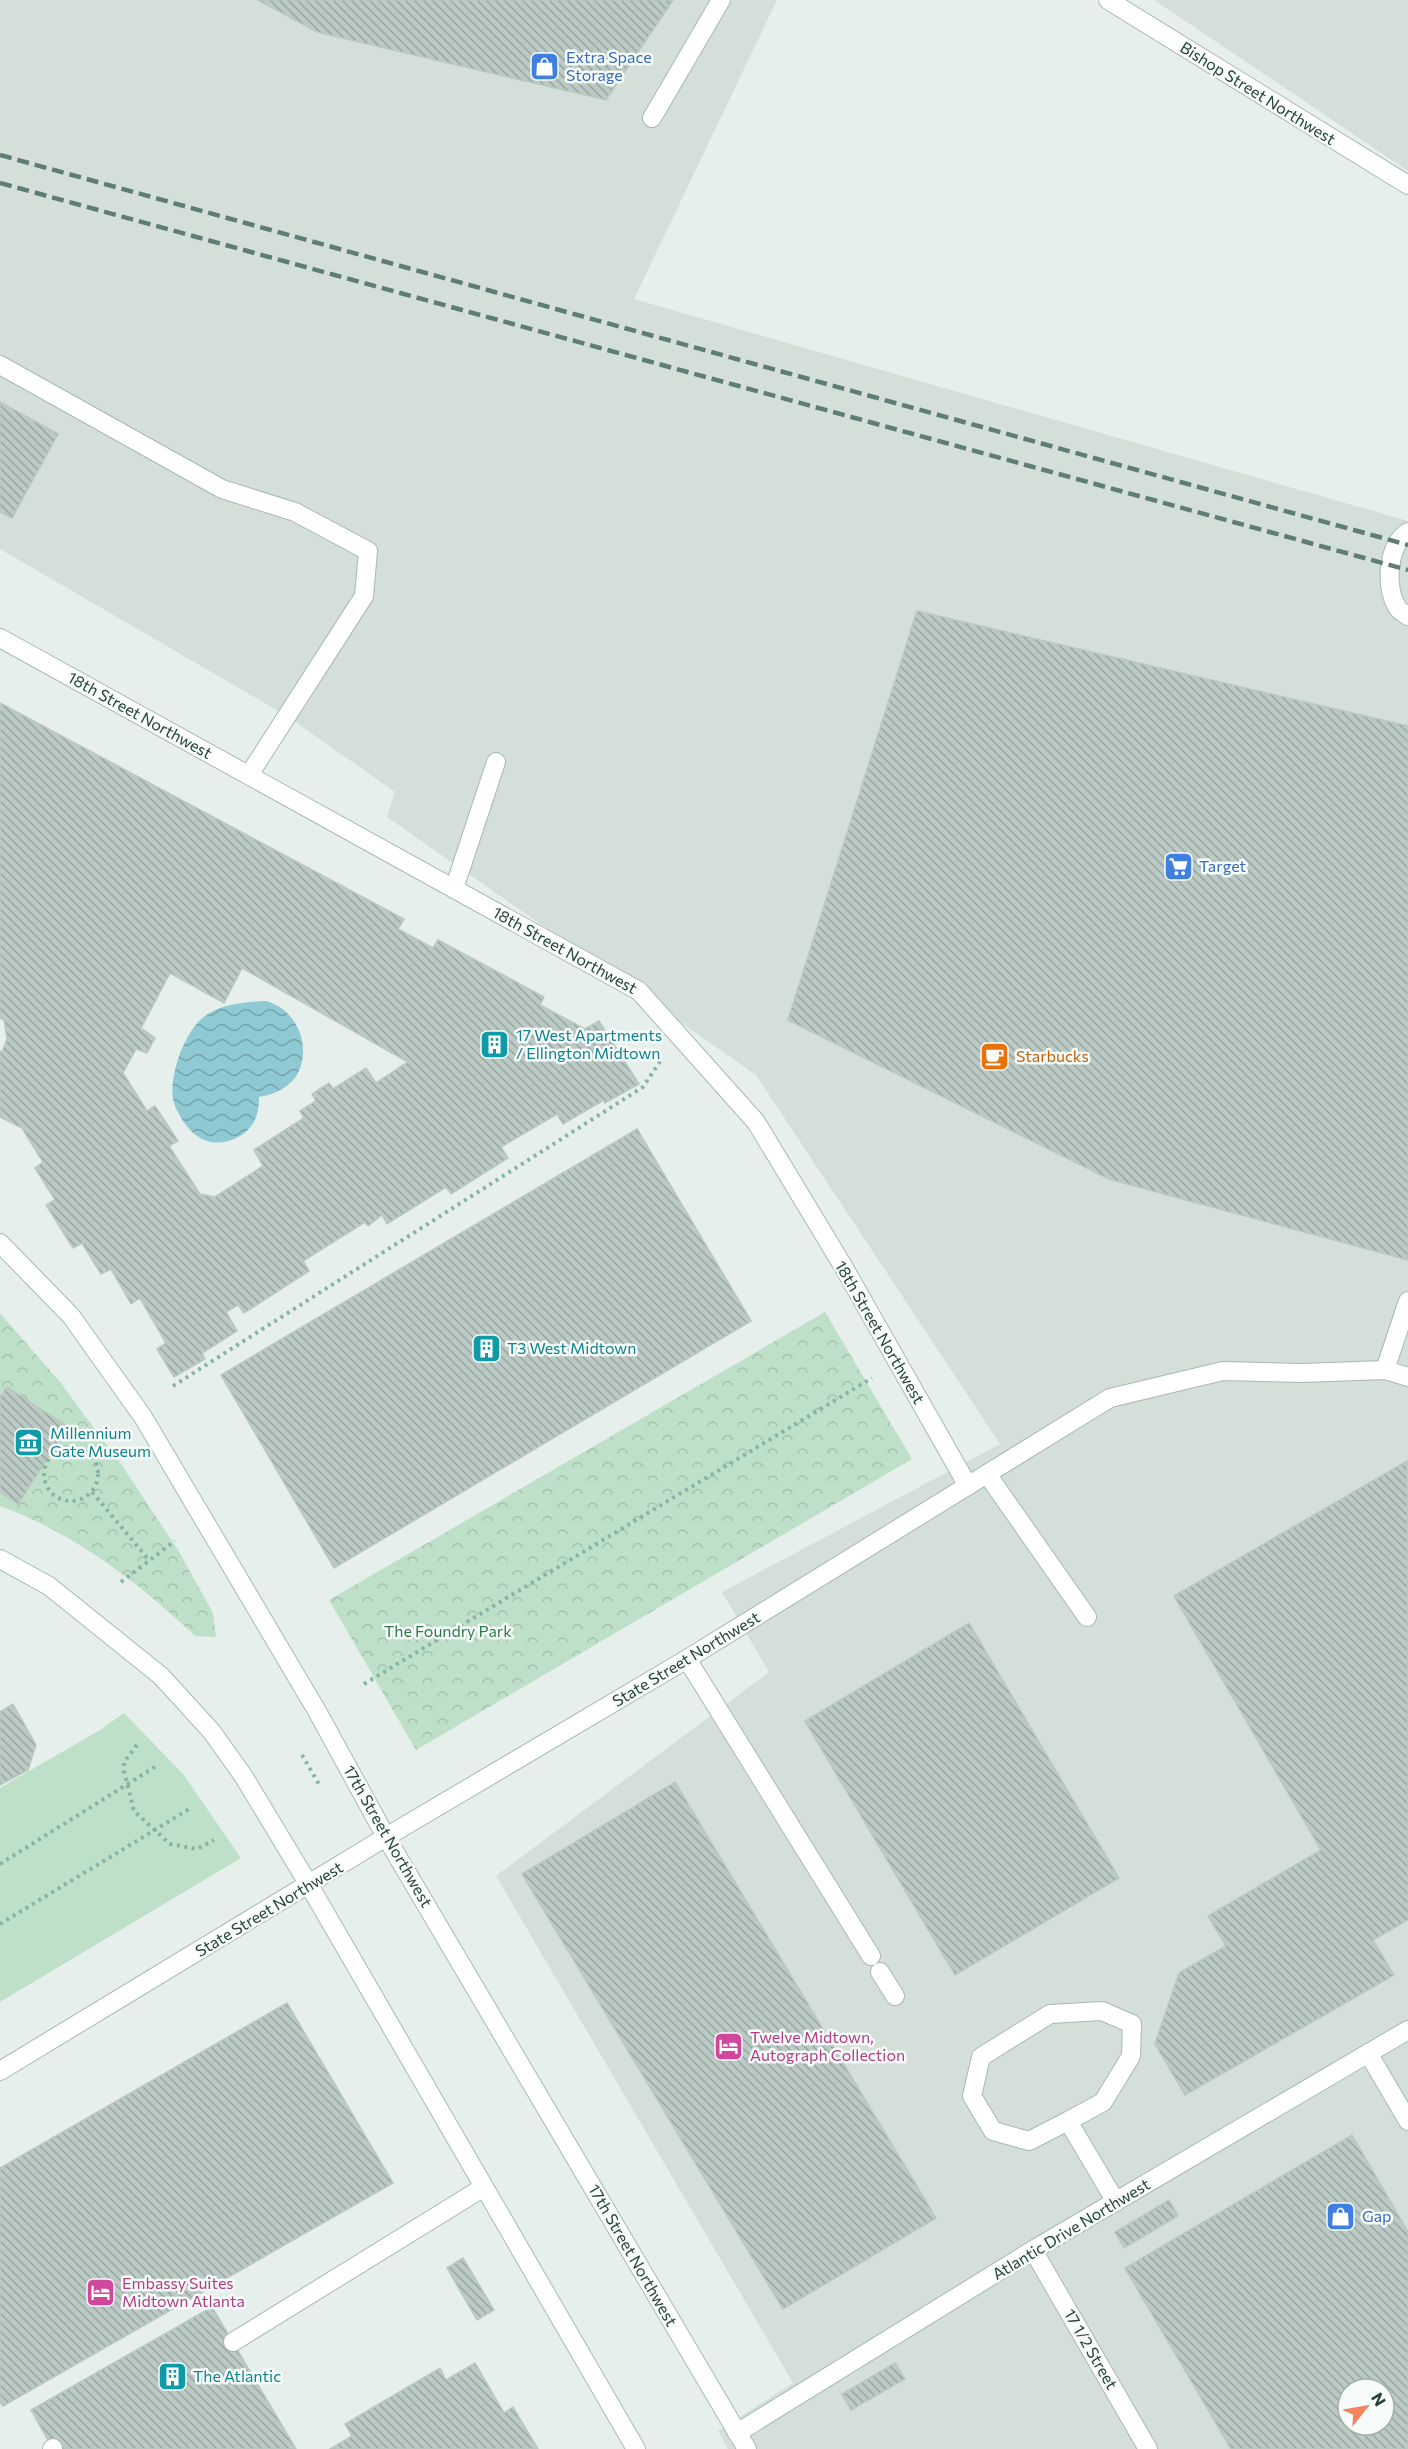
<svg xmlns="http://www.w3.org/2000/svg" width="1408" height="2449" viewBox="0 0 1408 2449" font-family="Commissioner,sans-serif">
<style>
.built{fill:#d4dfda;fill-rule:evenodd}
.grass{fill:#bfe0c8}
.forest{fill:url(#forest-crowns)}
.water{fill:url(#water-waves)}
.building{fill:url(#building-back-hatch);stroke:#b8c9c2;stroke-width:1.5;fill-rule:evenodd}
.lines{fill:none;stroke-linecap:round;stroke-linejoin:round}
.lane-casing{stroke:#a8b8b2;stroke-width:20}
.street-casing{stroke:#a8b8b2;stroke-width:20}
.secondary-casing{stroke:#a4bbb3;stroke-width:20}
.path{stroke:#86b3a5;stroke-width:4;stroke-dasharray:3 4.5;stroke-linecap:butt}
.lane{stroke:#fff;stroke-width:18}
.street{stroke:#fff;stroke-width:18}
.secondary{stroke:#fff;stroke-width:18}
.rail{stroke:#5f7d75;stroke-width:4.5;stroke-dasharray:12 6;stroke-linecap:butt}
.labels{text-anchor:middle;stroke-width:5;stroke-linejoin:round;paint-order:stroke}
.shop-label{font-size:16px;fill:#366cbe;stroke:#f7fbf9;text-anchor:start}
.street-label{font-size:16px;fill:#24423a;stroke:#f7fbf9}
.culture-label{font-size:16px;fill:#0d838f;stroke:#f7fbf9;text-anchor:start}
.food-label{font-size:16px;fill:#c56008;stroke:#f7fbf9;text-anchor:start}
.park-label{font-size:16px;fill:#2d7a4b;stroke:#f7fbf9}
.hotel-label{font-size:16px;fill:#b23c85;stroke:#f7fbf9;text-anchor:start}
</style>
<defs>
<pattern id="forest-crowns" width="20" height="18" patternUnits="userSpaceOnUse" patternTransform="scale(1.5)"><rect width="20" height="18" fill="#bfe0c8"/><path d="M2 6a3 3 0 1 1 6 0M12 15a3 3 0 1 1 6 0" fill="none" stroke="#a4c1ad"/></pattern>
<pattern id="water-waves" width="16" height="10" patternUnits="userSpaceOnUse" patternTransform="scale(1.5)"><rect width="16" height="10" fill="#8ec9d4"/><path d="M0 5q4-4 8 0t8 0" fill="none" stroke="#74a5ad"/></pattern>
<pattern id="building-back-hatch" width="6" height="6" patternUnits="userSpaceOnUse" patternTransform="scale(1.5)"><rect width="6" height="6" fill="#bbcac4"/><path d="M-1 5l2 2M0 0l6 6M5-1l2 2" fill="none" stroke="#98a6a0"/></pattern>
</defs>
<rect width="100%" height="100%" fill="#e6efeb"/>
<g class="built">
<path d="M0 0H777L634 299 1408 521V2449H728L718 2431 793 2383 496 1876 769 1672 722 1592 1000 1444 756 1075 387 817 395 792 287 716 0 549ZM1348 2389H1384V2425H1348Z"/>
<polygon points="1154,0 1408,0 1408,171"/>
</g>
<polygon class="grass" points="124,1713 183,1774 241,1858 0,2002 0,1788 100,1730"/>
<g class="forest">
<polygon points="825,1312 912,1459 416,1750 329,1600"/>
<path d="M0 1313 60 1382 123 1467 178 1550 213 1613 216 1637 195 1636C138 1582 74 1533 0 1506Z"/>
</g>
<path class="water" d="M266 1001C296 1009 312 1045 298 1073 291 1087 273 1095 259 1097 259 1114 255 1127 240 1136 215 1150 194 1141 180 1116 177 1111 174 1105 173 1099 169 1075 185 1030 205 1016 221 1004 247 1002 266 1001Z"/>
<g class="building">
<polygon points="258,0 673,0 606,100 317,32"/>
<polygon points="0,402 58,434 12,518 0,512"/>
<polygon points="917,611 1408,726 1408,1260 1109,1179 788,1020"/>
<path d="M0 703 404 919 398 929 433 948 438 940 544 997 540 1005 585 1029 599 1021 639 1084 605 1103 604 1100 563 1124 557 1114 501 1147 508 1158 451 1194 446 1187 387 1224 382 1215 368 1226 365 1222 303 1261 309 1271 244 1313 238 1305 226 1312 237 1331 202 1353 205 1359 174 1377 157 1349 166 1343 140 1298 131 1304 111 1269 101 1274 82 1243 73 1248 46 1205 55 1200 35 1168 43 1162 22 1128 0 1117V1051L2 1052 7 1039 4 1020 0 1018ZM242 968 408 1062 376 1083 366 1068 333 1089 329 1083 312 1094 316 1101 300 1111 304 1118 254 1150 263 1166 215 1197 200 1194 169 1146 178 1141 155 1106 147 1111 123 1073 136 1049 147 1053 155 1038 141 1028 170 973 224 1003Z"/>
<polygon points="637,1129 751,1321 334,1568 221,1375"/>
<polygon points="7,1387 68,1427 18,1504 0,1492 0,1397"/>
<polygon points="1407,1461 1408,1920 1373,1940 1394,1975 1185,2095 1155,2044 1179,1973 1226,1946 1208,1916 1321,1850 1174,1596"/>
<polygon points="969,1623 1119,1878 955,1975 805,1721"/>
<polygon points="13,1704 36,1745 28,1770 0,1785 0,1712"/>
<polygon points="675,1782 936,2218 783,2309 522,1874"/>
<polygon points="287,2003 393,2183 3,2406 0,2402 0,2168"/>
<path d="M1352 2135 1408 2232V2449H1231L1125 2268ZM1348 2389H1384V2425H1348Z"/>
<polygon points="1169,2200 1178,2216 1124,2248 1115,2232"/>
<polygon points="463,2258 494,2310 477,2320 447,2268"/>
<polygon points="212,2307 296,2449 53,2449 31,2410"/>
<polygon points="475,2363 504,2413 513,2407 538,2449 330,2449 352,2436 345,2424 440,2368 446,2380"/>
<polygon points="895,2363 905,2379 851,2410 842,2394"/>
</g>
<g class="lines">
<defs>
<g id="lane">
<polyline points="652,118 721,0"/>
<polyline points="0,365 222,489 295,512 368,551 364,596 249,775"/>
<path d="M1408 532C1387 546 1385 586 1397 607 1399 611 1405 614 1408 616"/>
<polyline points="454,889 496,762"/>
<polyline points="1385,1370 1408,1301"/>
<polyline points="987,1474 1087,1617"/>
<polyline points="687,1659 871,1956"/>
<polyline points="880,1972 895,1996"/>
<polyline points="1068,2121 1029,2141 993,2131 972,2096 981,2057 1050,2014 1102,2011 1132,2024 1131,2056 1103,2102 1068,2121 1116,2202"/>
<polyline points="233,2342 484,2187"/>
<polyline points="52,2449 53,2448"/>
</g>
<g id="street">
<polyline points="1108,0 1408,185"/>
<polyline points="0,638 639,991 756,1122 843,1266 968,1486"/>
<polyline points="1368,2053 1408,2121"/>
<polyline points="0,2071 386,1837 687,1659 1110,1398 1223,1371 1302,1373 1385,1370 1408,1377"/>
<polyline points="1033,2250 1148,2449"/>
<polyline points="737,2433 1033,2250 1408,2030"/>
</g>
<g id="secondary">
<polyline points="0,1243 71,1316 143,1417 317,1711 386,1837 747,2449"/>
<polyline points="0,1559 49,1586 161,1676 212,1732 244,1777 309,1885 636,2449"/>
</g>
</defs>
<use href="#lane" class="lane-casing"/>
<use href="#street" class="street-casing"/>
<use href="#secondary" class="secondary-casing"/>
<g class="path">
<polyline points="173,1386 643,1087 661,1060"/>
<circle cx="71" cy="1474" r="27"/>
<polyline points="92,1492 149,1560"/>
<polyline points="121,1582 175,1541"/>
<polyline points="364,1684 872,1378"/>
<polyline points="137,1745 124,1762 124,1771 134,1811 170,1844 197,1849 214,1840"/>
<polyline points="302,1755 320,1786"/>
<polyline points="0,1864 158,1765"/>
<polyline points="0,1924 191,1808"/>
</g>
<use href="#lane" class="lane"/>
<use href="#street" class="street"/>
<use href="#secondary" class="secondary"/>
<g class="rail">
<polyline points="0,155 1408,545"/>
<polyline points="0,183 1408,570"/>
</g>
</g>
<defs>
<symbol id="shop-square" viewBox="-11 -11 22 22"><rect x="-9" y="-9" width="18" height="18" rx="4" fill="#3f7fe0" stroke="#f7fbf9"/><path d="M-5-2.5h2.3a2.7 3.5 0 0 1 5.4 0H5L5.5 6h-11ZM-1.5-2.5h3a1.5 2.3 0 0 0-3 0Z" fill="#fff"/></symbol>
<symbol id="supermarket-square" viewBox="-11 -11 22 22"><rect x="-9" y="-9" width="18" height="18" rx="4" fill="#3f7fe0" stroke="#f7fbf9"/><path d="M-6-5.5h2.5l.6 2H6L4.5 2H-2.5L-4.4-4H-6ZM-1.5 3.2a1.3 1.3 0 1 0 .1 0ZM3 3.2a1.3 1.3 0 1 0 .1 0Z" fill="#fff"/></symbol>
<symbol id="building-square" viewBox="-11 -11 22 22"><rect x="-9" y="-9" width="18" height="18" rx="4" fill="#0f9aa8" stroke="#f7fbf9"/><path d="M-4-6H4V6H1V3H-1V6H-4ZM-2.5-4.3h1.7v1.8h-1.7ZM.8-4.3h1.7v1.8H.8ZM-2.5-1h1.7V.8h-1.7ZM.8-1h1.7V.8H.8Z" fill="#fff"/></symbol>
<symbol id="cafe-square" viewBox="-11 -11 22 22"><rect x="-9" y="-9" width="18" height="18" rx="4" fill="#e8710a" stroke="#f7fbf9"/><path d="M-5.5-4.5H6V0H3Q3 3.5 0 3.5H-2.5Q-5.5 3.5-5.5 0ZM3-3.2v2h1.7v-2ZM-6 4.5H4V6H-6Z" fill="#fff"/></symbol>
<symbol id="museum-square" viewBox="-11 -11 22 22"><rect x="-9" y="-9" width="18" height="18" rx="4" fill="#0f9aa8" stroke="#f7fbf9"/><path d="M0-6L6-3V-2H-6V-3ZM-5-1h2V3h-2ZM-1-1h2V3h-2ZM3-1h2V3H3ZM-6 4H6V6H-6Z" fill="#fff"/></symbol>
<symbol id="hotel-square" viewBox="-11 -11 22 22"><rect x="-9" y="-9" width="18" height="18" rx="4" fill="#d1479c" stroke="#f7fbf9"/><path d="M-6-4.5h1.5V1H6V5H4.5V3h-9V5H-6ZM-4 0a1.8 1.8 0 1 1 3.6 0ZM.5 0V-2.5h3Q6-2.5 6 0Z" fill="#fff"/></symbol>
</defs>
<g fill-rule="evenodd">
<use href="#shop-square" x="528" y="50" width="33" height="33"/>
<use href="#supermarket-square" x="1162" y="850" width="33" height="33"/>
<use href="#building-square" x="478" y="1028" width="33" height="33"/>
<use href="#cafe-square" x="978" y="1040" width="33" height="33"/>
<use href="#building-square" x="470" y="1332" width="33" height="33"/>
<use href="#museum-square" x="12" y="1426" width="33" height="33"/>
<use href="#hotel-square" x="712" y="2030" width="33" height="33"/>
<use href="#shop-square" x="1324" y="2200" width="33" height="33"/>
<use href="#hotel-square" x="84" y="2276" width="33" height="33"/>
<use href="#building-square" x="156" y="2360" width="33" height="33"/>
</g>
<g class="labels">
<g class="shop-label">
<text x="566" y="63">Extra Space<tspan x="566" dy="18">Storage</tspan></text>
<text x="1199" y="872">Target</text>
<text x="1362" y="2222">Gap</text>
</g>
<g class="street-label">
<text transform="translate(1258 93) rotate(32)" y="6">Bishop Street Northwest</text>
<text transform="translate(140 715) rotate(29)" y="6">18th Street Northwest</text>
<text transform="translate(565 950) rotate(29)" y="6">18th Street Northwest</text>
<text transform="translate(880 1332) rotate(60)" y="6">18th Street Northwest</text>
<text transform="translate(686 1659) rotate(-31)" y="6">State Street Northwest</text>
<text transform="translate(388 1836) rotate(60)" y="6">17th Street Northwest</text>
<text transform="translate(269 1909) rotate(-31)" y="6">State Street Northwest</text>
<text transform="translate(1071 2229) rotate(-31)" y="6">Atlantic Drive Northwest</text>
<text transform="translate(633 2255) rotate(60)" y="6">17th Street Northwest</text>
<text transform="translate(1091 2349) rotate(60)" y="6">17 1/2 Street</text>
</g>
<g class="culture-label">
<text x="516" y="1041">17 West Apartments<tspan x="516" dy="18">/ Ellington Midtown</tspan></text>
<text x="507" y="1354">T3 West Midtown</text>
<text x="50" y="1439">Millennium<tspan x="50" dy="18">Gate Museum</tspan></text>
<text x="193" y="2382">The Atlantic</text>
</g>
<g class="food-label">
<text x="1016" y="1062">Starbucks</text>
</g>
<g class="park-label">
<text x="448" y="1637">The Foundry Park</text>
</g>
<g class="hotel-label">
<text x="750" y="2043">Twelve Midtown,<tspan x="750" dy="18">Autograph Collection</tspan></text>
<text x="122" y="2289">Embassy Suites<tspan x="122" dy="18">Midtown Atlanta</tspan></text>
</g>
</g>
<g transform="translate(1366 2407) rotate(59)"><circle r="28" fill="#f7fbf9" stroke="#a3b1ad" stroke-width="1.5"/>
<path d="M0-4.5L10 22L0 15L-10 22Z" fill="#f4845f"/>
<text y="-9" font-size="16" font-weight="bold" text-anchor="middle" fill="#24423a">N</text>
</g>
</svg>
